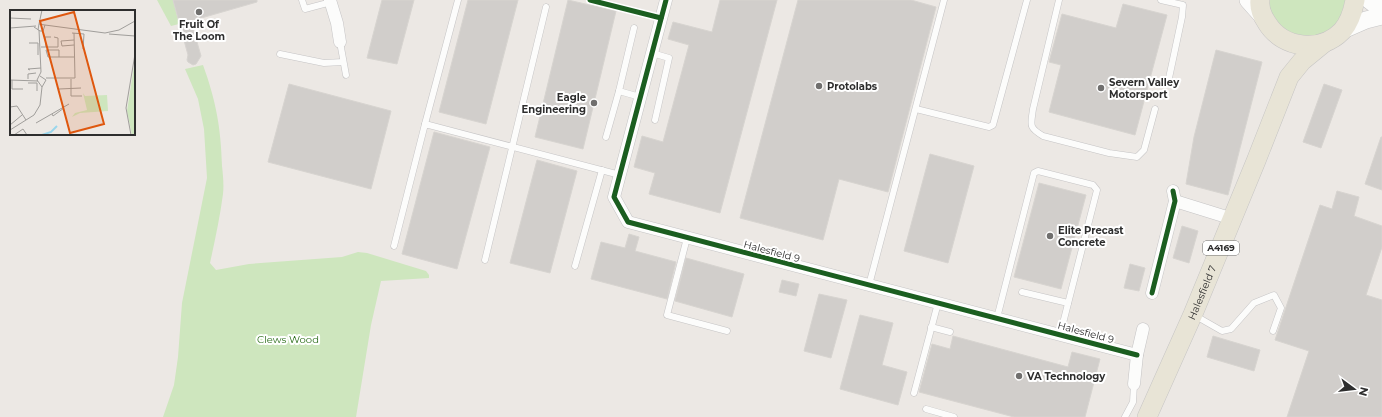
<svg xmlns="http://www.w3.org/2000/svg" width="1382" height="417" viewBox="0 0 1382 417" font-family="Montserrat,sans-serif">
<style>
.green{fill:#cee6be}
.building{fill:#d1cecb;stroke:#d7d4d0}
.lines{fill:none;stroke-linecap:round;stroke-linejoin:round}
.lane-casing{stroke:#c5c4c5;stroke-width:7}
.street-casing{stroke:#c5c4c5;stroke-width:13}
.secondary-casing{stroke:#c5c4c5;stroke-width:18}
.primary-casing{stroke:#c6c5c4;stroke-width:20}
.lane{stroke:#fcfcfb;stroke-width:6}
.street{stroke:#fcfcfb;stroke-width:12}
.secondary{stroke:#fcfcfb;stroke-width:17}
.primary{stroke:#e8e4d6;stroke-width:19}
.cycleway-casing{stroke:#fff;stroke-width:8}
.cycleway{stroke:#1b5e20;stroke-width:5}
.poi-dot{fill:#706f6e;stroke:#fff;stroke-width:1.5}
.labels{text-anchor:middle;stroke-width:4;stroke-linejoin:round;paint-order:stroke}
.shield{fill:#fff;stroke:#6d6d6d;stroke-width:1}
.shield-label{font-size:9px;font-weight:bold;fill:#2e2e2e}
.poi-label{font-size:10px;font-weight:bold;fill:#2e2e2e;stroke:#fff;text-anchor:start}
.street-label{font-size:10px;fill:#2e2e2e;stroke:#fff}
.park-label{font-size:10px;fill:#2c6e1b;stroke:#fff}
.inset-river{fill:none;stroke:#99d6ec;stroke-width:2}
.inset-road{fill:none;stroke:#a09e9b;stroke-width:1}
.view{fill:#df570e;fill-opacity:0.15;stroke:#df570e;stroke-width:2}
.inset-edge{fill:none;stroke:#2e2e2e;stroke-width:2}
</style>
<rect width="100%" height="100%" fill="#ece8e4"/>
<g class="green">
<polygon points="157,0 173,0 179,24 171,26"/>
<path d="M1267 0H1347C1347 7 1344 11 1340 17 1338 20 1337 24 1334 27 1319 44 1289 38 1276 23 1271 17 1269 7 1267 0Z"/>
<path d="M203 65C216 101 221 128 222 166 223 175 224 185 223 194 220 217 215 240 210 263L216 270 249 264 342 257 358 252 367 253 426 271 429 275V278L381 281 371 325 356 417H163L174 385 178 357 182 303 207 178 204 129 198 99 185 69Z"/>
</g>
<g class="building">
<polygon points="173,0 257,0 257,2 191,21 201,56 196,64 193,65 188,62 187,60 188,55"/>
<polygon points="382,0 414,0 397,64 367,58"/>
<polygon points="468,0 518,0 486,124 439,112"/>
<polygon points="568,0 616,11 583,149 535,137"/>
<polygon points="720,0 777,0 720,213 649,194 655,173 634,167 642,136 663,142 689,45 668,39 673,22 712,32"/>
<polygon points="798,0 911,0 936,7 888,192 839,179 823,240 740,218"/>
<polygon points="1123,4 1167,15 1135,135 1049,112 1061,65 1049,62 1062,14 1116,28"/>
<polygon points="1216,50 1262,62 1228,195 1186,184 1194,137"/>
<polygon points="289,84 391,111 371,189 268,162"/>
<polygon points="1324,84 1342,90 1321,148 1303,142"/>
<polygon points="434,132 490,147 457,269 402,254"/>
<polygon points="1381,137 1382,137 1382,190 1365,184"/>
<polygon points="930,154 974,166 948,263 904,251"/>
<polygon points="537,160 577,171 550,273 510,263"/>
<polygon points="1039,183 1086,195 1061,289 1014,277"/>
<polygon points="1337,191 1359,197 1354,216 1382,226 1382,247 1366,295 1382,300 1382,417 1287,417 1309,351 1275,340 1320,205 1332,209"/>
<polygon points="1182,226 1198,231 1189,263 1173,258"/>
<polygon points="629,234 639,237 635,251 676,262 667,299 591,279 601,242 625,248"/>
<polygon points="686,258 744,274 732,317 675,301"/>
<polygon points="1130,264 1145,268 1139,291 1124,288"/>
<polygon points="782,280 799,284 796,296 779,292"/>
<polygon points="819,294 847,300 831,358 804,351"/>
<polygon points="860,315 893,323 882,365 907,372 898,405 840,389"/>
<polygon points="953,336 1068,367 1072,352 1100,359 1085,417 1014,417 919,392 932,344 950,349"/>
<polygon points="1213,336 1260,350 1254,371 1207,357"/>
</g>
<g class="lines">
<defs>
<g id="lane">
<polyline points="302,0 305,9 331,2"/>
<path d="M1059 0 1033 109C1031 125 1028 127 1043 136L1109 153 1137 157 1144 150 1155 109"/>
<polyline points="1161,0 1183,5 1182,17 1169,78"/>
<polyline points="634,28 619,91 640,97"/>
<polyline points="340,42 346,75"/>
<polyline points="652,53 669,58 655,120"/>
<polyline points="280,54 324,63 343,62"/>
<polyline points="916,109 989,127 993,125 1027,0"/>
<polyline points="425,124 458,0"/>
<polyline points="606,137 619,91"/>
<polyline points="687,238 667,315 727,331"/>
<polyline points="394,246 425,124 620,175"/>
<polyline points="485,260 546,7"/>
<polyline points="575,266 602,170"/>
<polyline points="869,285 944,0"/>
<polyline points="1022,292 1068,303"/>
<polyline points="1194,315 1222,331 1231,329 1254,303 1274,295 1281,308 1273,331"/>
<polyline points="997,318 1034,173 1038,171 1093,185 1097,190 1096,194 1060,335"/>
<polyline points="931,327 950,332"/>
<polyline points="914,393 938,303"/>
<polyline points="926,409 954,417"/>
<polyline points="1125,417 1133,402 1134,384"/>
</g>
<g id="street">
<polyline points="330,0 337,23 340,42"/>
<polyline points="666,0 614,197 628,222 1137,355"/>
<polyline points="1175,201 1233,219"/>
<polyline points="1152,293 1175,201 1173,191"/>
<polyline points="1134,384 1137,355 1143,329"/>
</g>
<g id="secondary">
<polyline points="1248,0 1264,18"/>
<polyline points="1369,0 1382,10"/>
<polyline points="1343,30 1366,20 1382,16"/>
</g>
<g id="primary">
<path d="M1260 0C1259 8 1263 17 1267 23 1283 49 1321 53 1342 31 1350 22 1353 11 1355 0"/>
<path id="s1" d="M1147 417 1193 314 1256 161 1289 77 1302 61 1324 43"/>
</g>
</defs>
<use href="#lane" class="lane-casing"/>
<use href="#street" class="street-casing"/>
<use href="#secondary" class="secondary-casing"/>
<use href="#primary" class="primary-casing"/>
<use href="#lane" class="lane"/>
<use href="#street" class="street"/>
<use href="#secondary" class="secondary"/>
<use href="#primary" class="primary"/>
<defs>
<g id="cycleway">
<polyline points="590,0 661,18"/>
<polyline points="666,0 614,197 628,222 1137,355"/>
<polyline points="1152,293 1175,201 1173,191"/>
</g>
</defs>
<use href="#cycleway" class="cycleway-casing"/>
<use href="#cycleway" class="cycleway"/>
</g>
<g class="poi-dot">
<circle cx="199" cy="12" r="4"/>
<circle cx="819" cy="86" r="4"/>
<circle cx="1101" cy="88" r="4"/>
<circle cx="594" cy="103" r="4"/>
<circle cx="1050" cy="236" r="4"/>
<circle cx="1019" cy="376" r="4"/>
</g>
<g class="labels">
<rect class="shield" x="1203" y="241" width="36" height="14" rx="3"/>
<g class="shield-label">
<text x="1221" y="251">A4169</text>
</g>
<g class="poi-label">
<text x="199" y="28" text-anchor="middle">Fruit Of<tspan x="199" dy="12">The Loom</tspan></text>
<text x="1109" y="86">Severn Valley<tspan x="1109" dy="12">Motorsport</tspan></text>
<text x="827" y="90">Protolabs</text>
<text x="586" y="101" text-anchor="end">Eagle<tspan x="586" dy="12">Engineering</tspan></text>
<text x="1058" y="234">Elite Precast<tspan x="1058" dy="12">Concrete</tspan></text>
<text x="1027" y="380">VA Technology</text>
</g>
<g class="street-label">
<text transform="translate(772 251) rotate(15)" y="4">Halesfield 9</text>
<text dy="4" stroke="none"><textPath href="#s1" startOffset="136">Halesfield 7</textPath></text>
<text transform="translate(1086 332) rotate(15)" y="4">Halesfield 9</text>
</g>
<g class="park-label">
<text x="288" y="343">Clews Wood</text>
</g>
</g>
<g transform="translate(10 10)">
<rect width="125" height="125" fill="#ece8e4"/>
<path d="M125 50V125H122L117 101ZM73 83 75 86 97 85 98 101 70 103 62 107 65 103 77 100Z" fill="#cee6be"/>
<path class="inset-river" d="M32 125 41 122 47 116"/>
<path class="inset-road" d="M0 8 21 9M29 14 32 0M35 15 95 23 109 20 125 11M24 17 30 21H33L35 15 29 14 28 20M0 18 26 16M62 23 74 24 73 39M99 24 125 26M64 30 51 31 52 36 64 35M19 33H28V45M31 37H48V28L44 27M36 37 35 27H41M49 47V40H36L38 47H64M20 60 18 59 31 58M30 66 36 70 32 77M36 68H65L64 23M18 69V64L26 63M61 69V86H72M0 70 28 71M2 70V79H13M18 73H27V81M49 79 71 78M0 97 7 96 16 110M42 104 43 106 54 98 53 97M26 113 59 94M0 115 12 105M0 120 24 105 30 95 32 77 27 70 31 62 29 20M4 125 13 119 17 125M121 125 116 98 125 44"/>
<path class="view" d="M64 2 94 114 60 123 30 11Z"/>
<rect width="125" height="125" class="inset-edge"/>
</g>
<g transform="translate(1354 389) rotate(105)" stroke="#ffffff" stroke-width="3" paint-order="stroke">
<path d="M0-3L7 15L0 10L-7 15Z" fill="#2e2e2e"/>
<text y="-6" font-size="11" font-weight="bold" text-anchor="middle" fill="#2e2e2e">N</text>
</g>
</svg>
